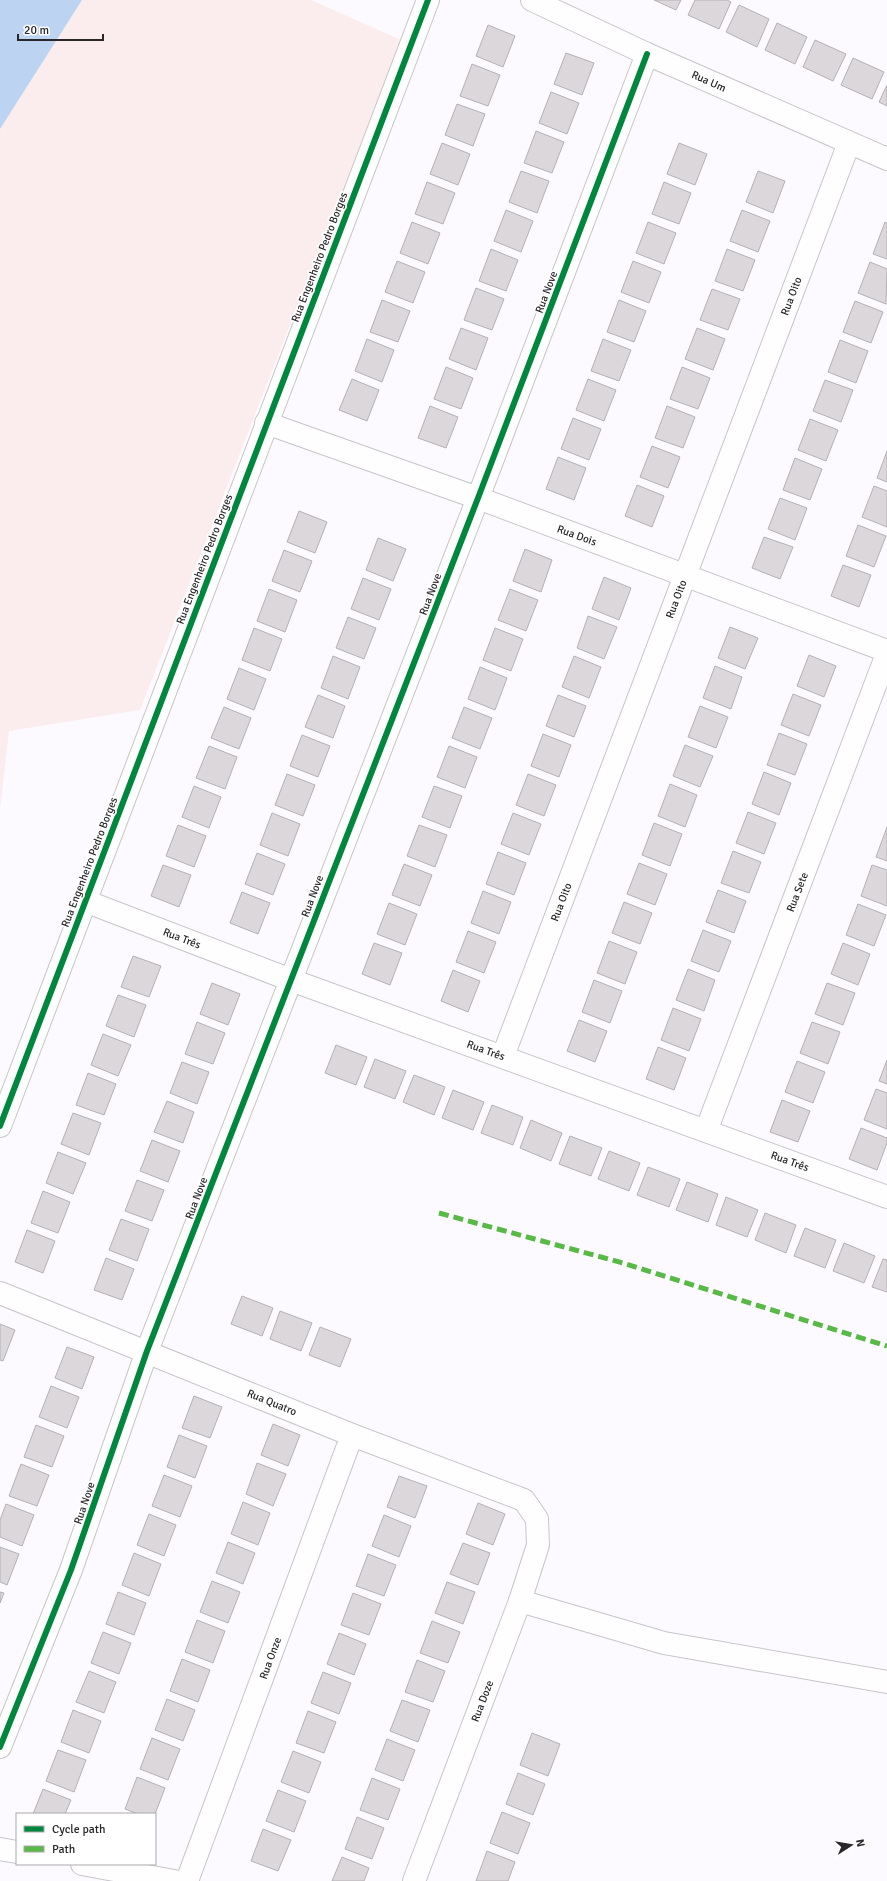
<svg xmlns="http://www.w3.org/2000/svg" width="887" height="1881" viewBox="0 0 887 1881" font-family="Signika,sans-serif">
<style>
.green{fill:#fbedee}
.water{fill:#bcd4f2}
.building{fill:#dbd7da;stroke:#b4b1b4}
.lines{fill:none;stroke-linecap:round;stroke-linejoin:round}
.minor-casing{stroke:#c7c5c9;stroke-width:24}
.minor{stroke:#fffeff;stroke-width:22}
.quiet{stroke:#58b947;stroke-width:5;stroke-dasharray:10 5;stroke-linecap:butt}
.cycleway-casing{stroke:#fff;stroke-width:8}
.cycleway{stroke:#00873e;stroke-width:6}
.labels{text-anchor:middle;stroke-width:3.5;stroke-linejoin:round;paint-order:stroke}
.street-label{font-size:11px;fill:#2a272b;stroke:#fff}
</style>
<rect width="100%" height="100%" fill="#fcfafe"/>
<polygon class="green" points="0,0 311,0 401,40 140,710 9,731 0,810"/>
<polygon class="water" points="0,0 82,0 0,129"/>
<g class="building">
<polygon points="654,0 681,0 676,10"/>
<polygon points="695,0 727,0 731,2 719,29 688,15"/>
<polygon points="739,5 769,19 757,47 726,32"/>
<polygon points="777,23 807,37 795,64 765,50"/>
<polygon points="488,25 515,36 503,67 476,56"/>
<polygon points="815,40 846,54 833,81 803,67"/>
<polygon points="566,53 594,63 582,95 554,84"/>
<polygon points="853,58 884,72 872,99 841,85"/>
<polygon points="472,64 500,75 488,106 460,96"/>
<polygon points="887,85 887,106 879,102"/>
<polygon points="551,92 579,103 567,134 539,123"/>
<polygon points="457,104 485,114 473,146 445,135"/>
<polygon points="536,131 564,142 552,173 524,163"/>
<polygon points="442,143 470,154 458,185 430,174"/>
<polygon points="679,143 707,154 695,185 667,174"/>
<polygon points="521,171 549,181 537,213 509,202"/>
<polygon points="758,171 785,181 773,213 746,202"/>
<polygon points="427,182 455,193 443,224 415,214"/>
<polygon points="664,182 691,193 679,224 652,214"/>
<polygon points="506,210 533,221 521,252 494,241"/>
<polygon points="742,210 770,221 758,252 730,241"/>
<polygon points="412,222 440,233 428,264 400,253"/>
<polygon points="648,222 676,233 664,264 636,253"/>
<polygon points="885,222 887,223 887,259 873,254"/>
<polygon points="491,249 518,260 506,291 479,281"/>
<polygon points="727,249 755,260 743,291 715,281"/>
<polygon points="397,261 425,272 413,303 385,292"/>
<polygon points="633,261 661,272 649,303 621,292"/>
<polygon points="870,262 887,269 886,304 858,293"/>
<polygon points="476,288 504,299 492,330 464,320"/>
<polygon points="712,289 740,299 728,330 700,320"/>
<polygon points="382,300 410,311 398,342 370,332"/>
<polygon points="619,300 646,311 634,342 607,332"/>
<polygon points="855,301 883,312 871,343 843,332"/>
<polygon points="461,328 488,338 476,370 449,359"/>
<polygon points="697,328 725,339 713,370 685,359"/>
<polygon points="367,339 394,350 382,382 355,371"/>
<polygon points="603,339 631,350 619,381 591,371"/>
<polygon points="840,340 868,351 856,383 828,372"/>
<polygon points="446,367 473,378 461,409 434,399"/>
<polygon points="682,367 710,378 698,409 670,399"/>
<polygon points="352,379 379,390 367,421 339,410"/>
<polygon points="588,379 616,390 604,421 576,410"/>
<polygon points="825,380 853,390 841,422 813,411"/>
<polygon points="430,406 458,417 446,448 418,438"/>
<polygon points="667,406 695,417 683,448 655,438"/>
<polygon points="573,418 601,429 589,460 561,449"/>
<polygon points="810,419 838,430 826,461 798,450"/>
<polygon points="652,446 680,457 668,488 640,477"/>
<polygon points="887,451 887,482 877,478"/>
<polygon points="558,457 586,468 574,500 546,489"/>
<polygon points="795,458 822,469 810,500 783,490"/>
<polygon points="637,485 664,496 652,527 625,516"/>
<polygon points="874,486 887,491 887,527 862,517"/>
<polygon points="780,498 807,508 795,540 768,529"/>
<polygon points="299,511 327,522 315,553 287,542"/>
<polygon points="858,525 886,536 874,567 846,556"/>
<polygon points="764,537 793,547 780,579 752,568"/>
<polygon points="378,538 406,549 393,581 366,570"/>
<polygon points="525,549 552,560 541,592 513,581"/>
<polygon points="284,550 312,561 300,592 272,581"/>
<polygon points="843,565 871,575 859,607 831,596"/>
<polygon points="604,577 631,588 619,620 592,609"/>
<polygon points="363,578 391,589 379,620 351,609"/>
<polygon points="269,589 297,600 285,632 257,621"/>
<polygon points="510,589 538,600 526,631 498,620"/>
<polygon points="588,616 617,627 604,659 577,648"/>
<polygon points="348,617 376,628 364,659 336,648"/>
<polygon points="730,627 758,638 745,669 718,658"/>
<polygon points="254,628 282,639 270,671 242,660"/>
<polygon points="495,628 523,639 511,671 483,660"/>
<polygon points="809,655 836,666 824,697 797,686"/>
<polygon points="333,656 360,667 348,699 321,688"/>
<polygon points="574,656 601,667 589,698 562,687"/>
<polygon points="715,666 742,677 731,709 703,698"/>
<polygon points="480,667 507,678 495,710 468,699"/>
<polygon points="239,668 266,679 254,710 227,699"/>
<polygon points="793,694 821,705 809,736 781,725"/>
<polygon points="318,695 345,706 333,738 305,727"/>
<polygon points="558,695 586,706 574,737 546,726"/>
<polygon points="700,706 728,717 716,748 688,737"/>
<polygon points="224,707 251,718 239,749 211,738"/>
<polygon points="464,707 492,718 480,749 452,738"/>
<polygon points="779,733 807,744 795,775 767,765"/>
<polygon points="543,734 571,745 559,777 531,766"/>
<polygon points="302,735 330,746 318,777 290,766"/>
<polygon points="685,745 713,756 700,787 673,776"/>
<polygon points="209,746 237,757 225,789 196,778"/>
<polygon points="449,746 477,757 465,788 437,777"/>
<polygon points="764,772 791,783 779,815 752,804"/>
<polygon points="287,774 315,785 303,816 275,805"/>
<polygon points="528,774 556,785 544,816 516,805"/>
<polygon points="670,784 697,795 685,827 658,816"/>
<polygon points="194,786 221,797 209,828 182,817"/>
<polygon points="434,786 462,796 450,828 422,817"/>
<polygon points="748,812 776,823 764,854 736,843"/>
<polygon points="272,813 300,824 288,856 260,845"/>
<polygon points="513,813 541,824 529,855 501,844"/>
<polygon points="654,823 682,834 670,866 642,855"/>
<polygon points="178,825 206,836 194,867 166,856"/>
<polygon points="419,825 447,835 435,867 407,856"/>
<polygon points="887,827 887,861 876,857"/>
<polygon points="733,851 761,862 749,893 721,883"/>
<polygon points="498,852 526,863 514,895 486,884"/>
<polygon points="257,853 285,864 273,895 245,884"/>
<polygon points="639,863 667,874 655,905 627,894"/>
<polygon points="404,864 432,875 420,906 392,895"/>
<polygon points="163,865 191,875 179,907 151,896"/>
<polygon points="872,865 887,870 887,906 861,896"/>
<polygon points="718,890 746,901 734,933 706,922"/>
<polygon points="483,891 511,902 499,934 471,923"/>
<polygon points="242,892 270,903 258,934 230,923"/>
<polygon points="624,902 652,913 640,944 612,933"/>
<polygon points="389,903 417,914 405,945 377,934"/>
<polygon points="858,904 886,915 874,946 846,935"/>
<polygon points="703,930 731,941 719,972 691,961"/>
<polygon points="468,931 496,942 484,973 456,962"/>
<polygon points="609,941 637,952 625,984 597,973"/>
<polygon points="374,943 402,953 390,985 362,974"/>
<polygon points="843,943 870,954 858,985 831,974"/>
<polygon points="133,956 161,966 149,997 121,987"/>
<polygon points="688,969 715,980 704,1011 676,1000"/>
<polygon points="453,970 480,981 468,1012 441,1001"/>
<polygon points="594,980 622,991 610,1023 582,1012"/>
<polygon points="212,983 240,994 228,1025 200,1014"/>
<polygon points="827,983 855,993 843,1025 815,1014"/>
<polygon points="118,995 146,1005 134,1037 106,1026"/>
<polygon points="673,1008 701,1019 689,1051 661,1040"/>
<polygon points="579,1020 607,1031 595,1062 567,1051"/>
<polygon points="197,1022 225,1033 213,1064 185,1054"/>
<polygon points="812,1022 840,1032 828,1064 800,1053"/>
<polygon points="103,1034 131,1045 118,1076 91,1065"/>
<polygon points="336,1045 367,1057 356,1085 325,1073"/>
<polygon points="658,1047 686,1058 674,1090 646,1079"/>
<polygon points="375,1059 406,1071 395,1099 364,1087"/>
<polygon points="887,1060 887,1084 879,1081"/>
<polygon points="797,1061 825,1072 813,1103 785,1092"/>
<polygon points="182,1062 209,1072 197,1104 170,1093"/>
<polygon points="88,1073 116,1084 104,1115 76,1105"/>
<polygon points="414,1075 445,1087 434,1115 403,1102"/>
<polygon points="876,1089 887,1093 887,1129 864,1120"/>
<polygon points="453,1090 484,1102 473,1130 442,1118"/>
<polygon points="782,1100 810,1111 798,1142 770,1132"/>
<polygon points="167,1101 194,1112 183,1143 154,1132"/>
<polygon points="492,1105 523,1117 513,1145 481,1133"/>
<polygon points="73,1113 101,1123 89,1155 61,1144"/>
<polygon points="531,1120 562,1133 551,1161 520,1148"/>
<polygon points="861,1128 887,1138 887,1143 877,1170 849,1159"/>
<polygon points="570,1136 602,1148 591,1176 559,1164"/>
<polygon points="152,1140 180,1151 168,1182 140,1171"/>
<polygon points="609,1151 640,1163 629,1191 598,1179"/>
<polygon points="58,1152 86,1163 73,1194 46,1183"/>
<polygon points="648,1167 680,1179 669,1207 637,1195"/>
<polygon points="137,1180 164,1190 152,1221 125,1211"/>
<polygon points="687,1182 718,1194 708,1222 676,1210"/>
<polygon points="43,1191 70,1202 58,1233 31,1223"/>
<polygon points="726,1197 758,1210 747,1237 716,1225"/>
<polygon points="765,1213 796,1225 786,1253 755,1240"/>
<polygon points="121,1219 149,1229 137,1261 109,1250"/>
<polygon points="805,1228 836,1240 825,1268 794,1256"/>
<polygon points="27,1230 55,1241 43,1273 15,1262"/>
<polygon points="844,1243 875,1256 864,1283 833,1271"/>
<polygon points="106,1258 134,1269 122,1300 94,1290"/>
<polygon points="883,1259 887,1260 887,1292 872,1287"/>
<polygon points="242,1296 273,1308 262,1336 231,1324"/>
<polygon points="280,1311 312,1323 301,1351 270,1339"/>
<polygon points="0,1324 15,1330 3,1361 0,1360"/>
<polygon points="320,1327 351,1339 340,1367 309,1355"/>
<polygon points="67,1347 94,1357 82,1389 55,1378"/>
<polygon points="51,1386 79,1397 67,1428 39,1417"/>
<polygon points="194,1396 222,1407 210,1438 182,1428"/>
<polygon points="273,1424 300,1435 288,1466 261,1455"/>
<polygon points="36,1425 64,1436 52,1467 24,1457"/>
<polygon points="179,1435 207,1446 195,1478 167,1467"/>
<polygon points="257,1463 286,1474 273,1506 246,1494"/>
<polygon points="21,1464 49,1475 37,1506 9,1496"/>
<polygon points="164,1475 192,1486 180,1517 152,1506"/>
<polygon points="399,1476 427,1486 415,1518 387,1507"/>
<polygon points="243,1502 270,1513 258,1545 231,1534"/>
<polygon points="478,1503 505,1514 493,1545 466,1534"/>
<polygon points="6,1504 34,1515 22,1546 0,1537 0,1520"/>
<polygon points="149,1514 176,1525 164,1556 137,1545"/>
<polygon points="384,1515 411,1526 399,1557 372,1546"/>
<polygon points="228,1542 255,1553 243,1584 216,1573"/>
<polygon points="463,1543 490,1553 478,1585 450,1574"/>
<polygon points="0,1547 19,1554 7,1585 0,1582"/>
<polygon points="134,1553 161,1564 149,1596 122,1585"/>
<polygon points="368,1554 396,1565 384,1596 356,1586"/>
<polygon points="212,1581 240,1592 228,1623 200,1612"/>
<polygon points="447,1582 475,1592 463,1624 435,1613"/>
<polygon points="0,1592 4,1593 0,1603"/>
<polygon points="118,1592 146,1603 134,1635 106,1624"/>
<polygon points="353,1593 381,1604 369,1635 341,1625"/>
<polygon points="197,1620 225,1631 213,1663 185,1652"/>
<polygon points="432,1621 460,1632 448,1663 420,1653"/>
<polygon points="103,1632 131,1643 119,1674 91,1663"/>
<polygon points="339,1633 366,1644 354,1675 327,1664"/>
<polygon points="182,1659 210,1670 198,1702 170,1691"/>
<polygon points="417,1660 445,1671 433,1702 405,1692"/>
<polygon points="89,1671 116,1682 104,1713 76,1702"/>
<polygon points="323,1672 351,1683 339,1714 311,1703"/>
<polygon points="167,1699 195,1710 183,1741 155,1730"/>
<polygon points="402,1700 430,1710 418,1742 390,1731"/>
<polygon points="73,1710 101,1721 89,1753 61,1742"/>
<polygon points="308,1711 336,1722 324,1753 296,1743"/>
<polygon points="532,1733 560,1744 548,1776 520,1765"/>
<polygon points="152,1738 180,1749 168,1780 140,1769"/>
<polygon points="387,1739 415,1750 403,1781 375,1770"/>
<polygon points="58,1750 86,1760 74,1792 46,1781"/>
<polygon points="293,1751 321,1762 309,1793 281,1782"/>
<polygon points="518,1773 545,1784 533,1815 506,1804"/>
<polygon points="137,1777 165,1788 155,1814 138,1814 125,1809"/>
<polygon points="372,1778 400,1789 388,1820 360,1810"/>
<polygon points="43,1789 71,1800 65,1814 33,1814"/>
<polygon points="278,1790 306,1801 294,1832 266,1821"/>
<polygon points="502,1812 530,1823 518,1854 490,1843"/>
<polygon points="357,1817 384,1828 372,1859 345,1849"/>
<polygon points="263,1829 291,1840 278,1871 251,1861"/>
<polygon points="487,1851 515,1862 508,1881 476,1881"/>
<polygon points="342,1857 369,1868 364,1881 332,1881"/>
</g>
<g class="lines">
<defs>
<g id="minor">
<polyline points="532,0 647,54 887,159"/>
<polyline points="266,423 478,498 887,651"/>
<polyline points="85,901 291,980 887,1197"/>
<polyline points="503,1056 849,143"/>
<polyline points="0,1126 428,0"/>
<polyline points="706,1131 887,654"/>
<polyline points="0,1293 352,1435 524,1500 537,1519 538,1545 520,1601 414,1881"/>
<polyline points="520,1601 664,1643 887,1682"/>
<polyline points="0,1747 71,1570 147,1351 478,498 647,54"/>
<polyline points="0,1849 17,1852"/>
<polyline points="82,1864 174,1881"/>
<polyline points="187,1881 352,1435"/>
</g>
</defs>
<use href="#minor" class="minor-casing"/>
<use href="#minor" class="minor"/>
<polyline class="quiet" points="439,1213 623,1263 887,1346"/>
<defs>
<g id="cycleway">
<polyline points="0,1126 428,0"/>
<polyline points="0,1747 71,1570 147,1351 478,498 647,54"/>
</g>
</defs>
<use href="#cycleway" class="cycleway-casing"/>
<use href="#cycleway" class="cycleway"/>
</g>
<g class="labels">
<g class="street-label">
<text transform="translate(709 81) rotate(24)" y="4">Rua Um</text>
<text transform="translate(319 257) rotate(-69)" y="4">Rua Engenheiro Pedro Borges</text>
<text transform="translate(546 292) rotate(-69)" y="4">Rua Nove</text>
<text transform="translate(791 296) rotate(-69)" y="4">Rua Oito</text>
<text transform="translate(577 535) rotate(20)" y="4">Rua Dois</text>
<text transform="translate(204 559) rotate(-69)" y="4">Rua Engenheiro Pedro Borges</text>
<text transform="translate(430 594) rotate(-69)" y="4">Rua Nove</text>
<text transform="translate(676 599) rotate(-69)" y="4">Rua Oito</text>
<text transform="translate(89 862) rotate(-69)" y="4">Rua Engenheiro Pedro Borges</text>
<text transform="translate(797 892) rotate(-69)" y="4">Rua Sete</text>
<text transform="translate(312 896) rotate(-69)" y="4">Rua Nove</text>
<text transform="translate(561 902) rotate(-69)" y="4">Rua Oito</text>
<text transform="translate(182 938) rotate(21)" y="4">Rua Três</text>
<text transform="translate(486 1050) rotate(20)" y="4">Rua Três</text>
<text transform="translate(790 1161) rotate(20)" y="4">Rua Três</text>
<text transform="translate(196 1198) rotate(-69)" y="4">Rua Nove</text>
<text transform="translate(272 1402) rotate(22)" y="4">Rua Quatro</text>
<text transform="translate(84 1503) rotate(-71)" y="4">Rua Nove</text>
<text transform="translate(270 1658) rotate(-70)" y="4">Rua Onze</text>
<text transform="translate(482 1701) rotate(-69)" y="4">Rua Doze</text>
</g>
</g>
<rect x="16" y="1813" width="140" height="52" fill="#ffffff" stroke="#aaa9aa"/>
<rect x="24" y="1826" width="20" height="6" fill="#00873e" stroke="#aaa9aa"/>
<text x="52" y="1833" font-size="12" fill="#2a272b">Cycle path</text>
<rect x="24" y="1846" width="20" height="6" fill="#58b947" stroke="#aaa9aa"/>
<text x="52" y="1853" font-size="12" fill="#2a272b">Path</text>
<g transform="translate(851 1845) rotate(78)" stroke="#ffffff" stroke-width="3" paint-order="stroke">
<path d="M0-3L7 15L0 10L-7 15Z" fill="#2a272b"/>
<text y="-6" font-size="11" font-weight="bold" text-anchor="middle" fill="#2a272b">N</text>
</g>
<path d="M18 34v6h85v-6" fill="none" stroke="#2a272b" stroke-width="2"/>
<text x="24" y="34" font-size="12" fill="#2a272b" stroke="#ffffff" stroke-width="3" paint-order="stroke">20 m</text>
</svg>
